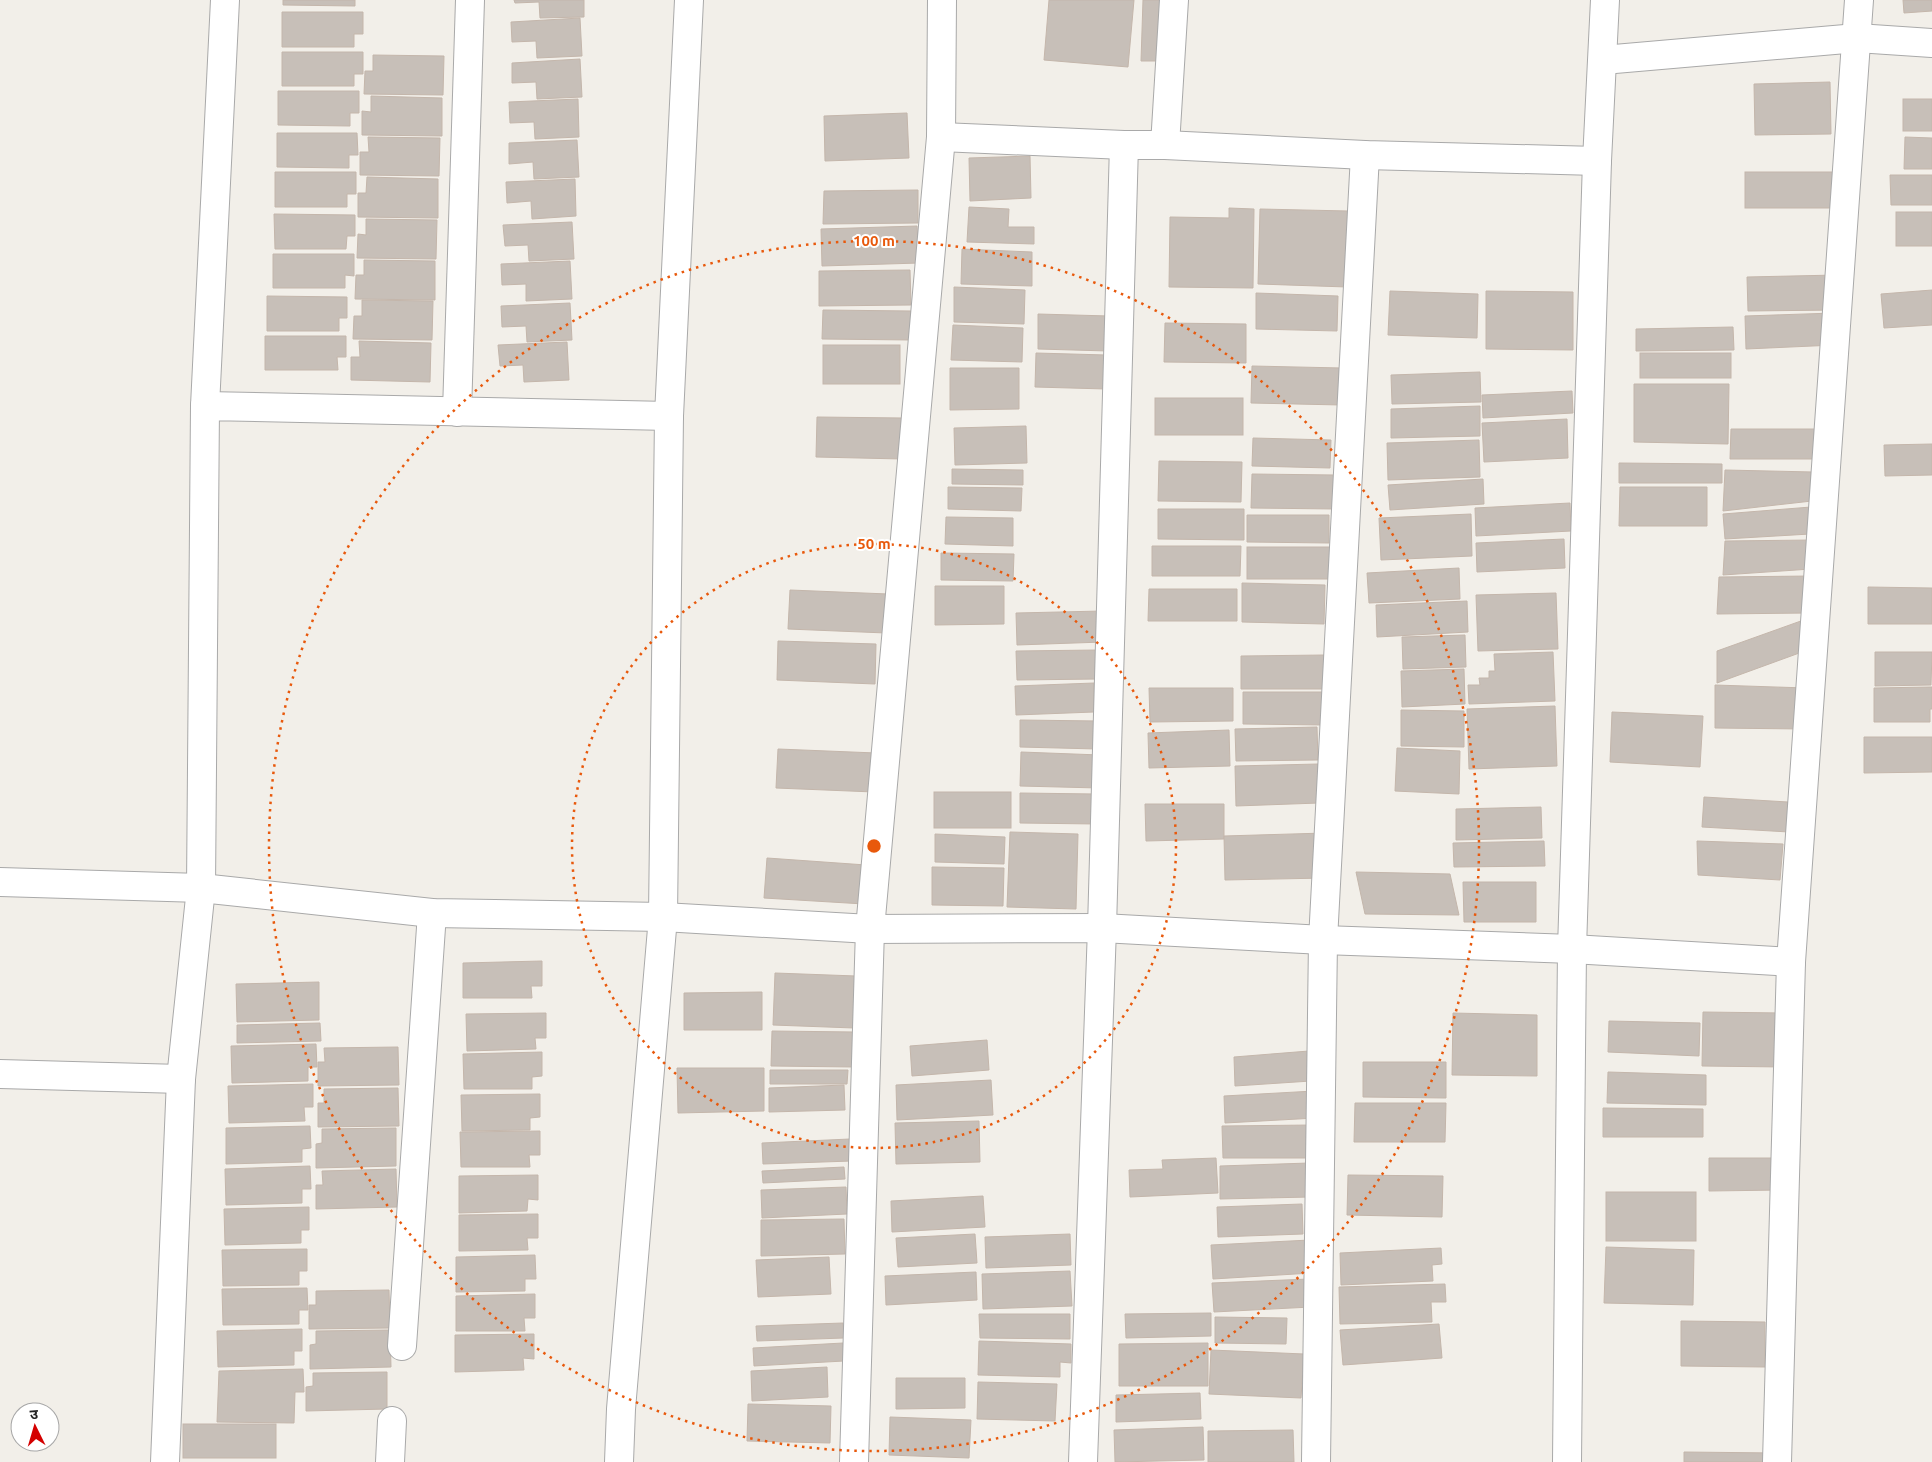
<svg xmlns="http://www.w3.org/2000/svg" width="1932" height="1462" viewBox="0 0 1932 1462" font-family="Ubuntu,'Noto Sans Devanagari',sans-serif">
<style>
.building{fill:#c7bfb8;stroke:#c4b6ab}
.lines{fill:none;stroke-linecap:round;stroke-linejoin:round}
.minor-casing{stroke:#a9a9a9;stroke-width:30}
.minor{stroke:#fff;stroke-width:28}
.ring{fill:none;stroke:#e8590c;stroke-width:2.5;stroke-dasharray:2.5 5}
.centre{fill:#e8590c;stroke:#fff;stroke-width:2.5}
.ring-label{font-size:15px;text-anchor:middle;font-weight:bold;fill:#e8590c;stroke:#fff;stroke-width:4;stroke-linejoin:round;paint-order:stroke}
</style>
<rect width="100%" height="100%" fill="#f2efe9"/>
<g class="building">
<polygon points="283,0 355,0 355,6 283,5"/>
<polygon points="514,0 584,0 584,17 540,18 539,2 515,3"/>
<polygon points="1049,0 1134,0 1128,67 1044,60"/>
<polygon points="1143,0 1165,0 1163,61 1141,61"/>
<polygon points="1903,0 1932,0 1932,11 1904,13"/>
<polygon points="282,12 363,12 363,34 354,34 354,47 282,47"/>
<polygon points="580,18 582,56 537,58 536,41 512,42 511,22"/>
<polygon points="282,52 363,52 363,74 354,74 354,86 282,86"/>
<polygon points="373,55 444,56 443,95 364,94 365,71 373,71"/>
<polygon points="580,59 582,97 537,99 536,82 512,83 512,63"/>
<polygon points="1830,82 1831,134 1755,135 1754,84"/>
<polygon points="278,91 359,91 359,113 350,113 350,126 278,125"/>
<polygon points="371,96 442,98 442,136 362,135 362,111 371,112"/>
<polygon points="578,99 579,137 535,139 534,122 510,123 509,102"/>
<rect x="1903" y="99" width="29" height="32"/>
<polygon points="907,113 909,158 825,161 824,116"/>
<polygon points="277,133 357,133 358,155 349,155 349,168 277,167"/>
<polygon points="368,137 440,138 439,176 360,175 360,152 369,152"/>
<polygon points="1905,137 1932,138 1932,169 1904,169"/>
<polygon points="577,140 579,177 534,179 533,162 509,164 509,143"/>
<polygon points="1030,156 1031,198 970,201 969,158"/>
<polygon points="275,172 356,172 356,194 347,194 347,207 275,207"/>
<rect x="1745" y="172" width="94" height="36"/>
<polygon points="1890,175 1932,175 1932,205 1891,205"/>
<polygon points="367,177 438,179 438,218 358,217 358,193 366,193"/>
<polygon points="575,179 576,216 532,219 531,201 507,203 506,182"/>
<polygon points="918,190 918,223 823,224 824,191"/>
<polygon points="969,207 1009,209 1008,227 1034,227 1034,244 967,242"/>
<polygon points="1229,208 1254,209 1253,288 1169,287 1170,217 1229,218"/>
<polygon points="1260,209 1348,211 1347,287 1258,284"/>
<rect x="1896" y="212" width="36" height="34"/>
<polygon points="274,214 355,215 355,236 347,236 346,249 275,249"/>
<polygon points="366,219 437,220 436,259 357,258 358,234 366,235"/>
<polygon points="572,222 574,259 529,261 528,245 505,246 503,225"/>
<polygon points="917,226 919,263 822,266 821,229"/>
<polygon points="962,249 1032,252 1032,286 961,284"/>
<polygon points="273,254 354,254 354,276 345,275 345,288 273,288"/>
<polygon points="364,260 435,261 435,300 355,299 356,275 364,275"/>
<polygon points="570,261 572,299 526,301 526,284 502,285 501,264"/>
<polygon points="910,270 911,305 819,306 819,271"/>
<polygon points="1837,275 1838,310 1748,311 1747,277"/>
<polygon points="954,287 1025,290 1024,324 954,322"/>
<polygon points="1932,290 1932,325 1884,328 1881,294"/>
<polygon points="1390,291 1478,294 1477,338 1388,335"/>
<polygon points="1486,291 1573,292 1573,350 1486,349"/>
<polygon points="1256,293 1338,296 1337,331 1256,329"/>
<polygon points="267,296 347,297 347,318 339,318 339,331 267,331"/>
<polygon points="362,300 433,301 432,340 353,339 354,316 362,316"/>
<polygon points="570,303 572,340 527,342 526,326 502,327 501,306"/>
<polygon points="823,310 911,311 911,340 822,339"/>
<polygon points="1834,313 1835,345 1746,349 1745,316"/>
<polygon points="1038,314 1109,316 1108,351 1038,349"/>
<polygon points="1165,323 1246,324 1246,363 1164,362"/>
<polygon points="953,325 1023,328 1022,362 951,360"/>
<polygon points="1733,327 1734,350 1636,351 1636,329"/>
<polygon points="265,336 346,336 346,357 337,357 338,370 265,370"/>
<polygon points="359,341 431,343 430,382 351,380 351,357 360,357"/>
<polygon points="567,342 569,380 524,382 523,365 500,366 498,345"/>
<rect x="823" y="345" width="77" height="39"/>
<polygon points="1036,353 1106,355 1106,389 1035,387"/>
<rect x="1640" y="353" width="91" height="25"/>
<polygon points="1252,366 1342,368 1341,405 1251,403"/>
<polygon points="950,368 1019,368 1019,409 950,410"/>
<polygon points="1480,372 1481,402 1392,404 1391,375"/>
<polygon points="1634,384 1729,384 1728,444 1634,442"/>
<polygon points="1572,391 1573,413 1483,418 1482,395"/>
<rect x="1155" y="398" width="88" height="37"/>
<polygon points="1480,406 1480,436 1391,438 1391,409"/>
<polygon points="817,417 903,418 902,459 816,457"/>
<polygon points="1567,419 1568,458 1484,462 1482,423"/>
<polygon points="1026,426 1027,463 955,465 954,428"/>
<polygon points="1731,429 1819,429 1818,459 1730,459"/>
<polygon points="1253,438 1331,440 1330,468 1252,466"/>
<polygon points="1479,440 1480,477 1388,480 1387,443"/>
<polygon points="1932,444 1932,475 1885,476 1884,445"/>
<polygon points="1159,461 1242,462 1241,502 1158,501"/>
<polygon points="1619,463 1722,464 1722,483 1619,483"/>
<polygon points="952,469 1023,470 1023,485 952,484"/>
<polygon points="1725,470 1813,472 1812,501 1723,511"/>
<polygon points="1252,474 1335,475 1335,509 1251,508"/>
<polygon points="1483,479 1484,504 1390,510 1388,485"/>
<polygon points="948,487 1022,488 1021,511 948,509"/>
<polygon points="1620,487 1707,487 1707,526 1619,526"/>
<polygon points="1570,503 1571,531 1476,536 1475,508"/>
<polygon points="1811,507 1810,534 1725,539 1723,514"/>
<polygon points="1158,509 1244,509 1244,540 1158,539"/>
<polygon points="1471,514 1472,556 1381,560 1379,518"/>
<polygon points="1247,515 1329,515 1329,543 1247,542"/>
<polygon points="946,517 1013,518 1013,546 945,544"/>
<polygon points="1564,539 1565,568 1477,572 1476,543"/>
<polygon points="1811,540 1811,569 1723,575 1725,541"/>
<polygon points="1152,546 1241,546 1240,576 1152,576"/>
<rect x="1247" y="547" width="90" height="32"/>
<polygon points="941,553 1014,554 1013,581 941,580"/>
<polygon points="1459,568 1460,599 1369,603 1367,573"/>
<polygon points="1810,576 1809,613 1717,614 1719,577"/>
<polygon points="1242,583 1325,585 1324,624 1242,622"/>
<polygon points="935,586 1004,586 1004,624 935,625"/>
<polygon points="1868,587 1932,588 1932,624 1868,624"/>
<polygon points="1149,589 1237,589 1237,621 1148,621"/>
<polygon points="790,590 888,594 886,633 788,629"/>
<polygon points="1556,593 1558,649 1478,651 1476,595"/>
<polygon points="1467,601 1468,632 1377,637 1376,605"/>
<polygon points="1102,611 1103,642 1017,645 1016,613"/>
<polygon points="1812,617 1813,648 1717,683 1717,651"/>
<polygon points="1465,635 1466,667 1403,669 1402,637"/>
<polygon points="778,641 876,644 875,684 777,680"/>
<polygon points="1097,650 1098,679 1017,680 1016,651"/>
<polygon points="1553,652 1555,701 1469,704 1468,685 1480,685 1479,678 1489,678 1489,671 1495,671 1494,654"/>
<polygon points="1875,652 1932,652 1931,685 1875,686"/>
<polygon points="1324,655 1325,689 1241,689 1241,656"/>
<polygon points="1464,669 1465,704 1402,707 1401,671"/>
<polygon points="1094,683 1094,712 1016,715 1015,686"/>
<polygon points="1715,685 1806,688 1803,729 1715,728"/>
<polygon points="1930,687 1932,687 1932,709 1930,709 1930,722 1874,722 1874,688"/>
<polygon points="1149,688 1233,688 1233,721 1150,722"/>
<polygon points="1243,692 1327,692 1326,725 1243,724"/>
<polygon points="1555,706 1557,766 1469,769 1467,709"/>
<polygon points="1401,710 1464,711 1464,747 1401,746"/>
<polygon points="1612,712 1703,716 1700,767 1610,762"/>
<polygon points="1020,720 1098,721 1097,749 1020,747"/>
<polygon points="1317,727 1318,760 1236,761 1235,729"/>
<polygon points="1229,730 1230,766 1149,768 1148,733"/>
<polygon points="1864,737 1932,737 1932,772 1864,773"/>
<polygon points="1397,748 1460,751 1459,794 1395,791"/>
<polygon points="778,749 876,753 874,792 776,788"/>
<polygon points="1021,752 1100,755 1099,788 1020,786"/>
<polygon points="1318,764 1319,803 1236,806 1235,766"/>
<rect x="934" y="792" width="77" height="36"/>
<polygon points="1020,793 1095,794 1096,824 1020,823"/>
<polygon points="1704,797 1788,802 1789,832 1702,827"/>
<polygon points="1145,804 1224,804 1224,839 1146,841"/>
<polygon points="1541,807 1542,838 1456,840 1456,809"/>
<polygon points="1010,832 1078,834 1076,909 1007,907"/>
<polygon points="1325,833 1326,878 1225,880 1224,836"/>
<polygon points="935,834 1005,837 1004,864 935,862"/>
<polygon points="1544,841 1545,866 1454,867 1453,843"/>
<polygon points="1697,841 1783,844 1780,880 1698,875"/>
<polygon points="767,858 866,865 864,904 764,898"/>
<polygon points="932,867 1004,868 1003,906 932,905"/>
<polygon points="1356,872 1450,874 1459,915 1365,914"/>
<polygon points="1463,882 1536,882 1536,922 1464,922"/>
<polygon points="542,961 542,986 531,986 532,998 463,998 463,963"/>
<polygon points="775,973 856,976 854,1028 773,1025"/>
<polygon points="319,982 319,1020 237,1022 236,984"/>
<polygon points="762,992 762,1030 684,1030 684,993"/>
<polygon points="1703,1012 1783,1013 1783,1067 1702,1066"/>
<polygon points="546,1013 546,1038 535,1038 536,1049 467,1051 466,1014"/>
<polygon points="1453,1013 1537,1015 1537,1076 1452,1075"/>
<polygon points="1609,1021 1700,1023 1699,1056 1608,1052"/>
<polygon points="320,1023 321,1041 237,1043 237,1025"/>
<polygon points="772,1031 855,1032 854,1067 771,1066"/>
<polygon points="987,1040 989,1070 912,1076 910,1046"/>
<polygon points="316,1044 317,1067 308,1067 308,1081 232,1083 231,1046"/>
<polygon points="398,1047 399,1085 318,1086 318,1062 325,1062 324,1048"/>
<polygon points="1309,1051 1311,1081 1235,1086 1234,1057"/>
<polygon points="542,1052 542,1076 532,1077 532,1089 464,1089 463,1054"/>
<polygon points="1363,1062 1446,1062 1446,1098 1363,1097"/>
<polygon points="677,1068 764,1068 764,1111 678,1113"/>
<polygon points="770,1070 848,1070 847,1084 770,1084"/>
<polygon points="1608,1072 1706,1075 1706,1105 1607,1103"/>
<polygon points="991,1080 993,1115 897,1120 896,1085"/>
<polygon points="313,1084 313,1107 304,1107 305,1121 229,1123 228,1086"/>
<polygon points="844,1085 845,1110 769,1112 769,1088"/>
<polygon points="398,1088 399,1126 318,1127 318,1103 324,1103 324,1089"/>
<polygon points="1314,1091 1316,1118 1225,1123 1224,1096"/>
<polygon points="540,1094 540,1117 530,1118 530,1130 462,1131 461,1095"/>
<polygon points="1355,1103 1446,1103 1445,1142 1354,1142"/>
<polygon points="1603,1108 1703,1109 1703,1137 1603,1137"/>
<polygon points="979,1121 980,1162 896,1164 895,1123"/>
<polygon points="1311,1125 1311,1158 1223,1158 1222,1126"/>
<polygon points="310,1126 311,1148 302,1149 302,1162 226,1164 226,1128"/>
<polygon points="396,1128 396,1166 316,1168 316,1144 322,1143 322,1129"/>
<polygon points="540,1131 540,1155 529,1155 530,1167 461,1167 460,1132"/>
<polygon points="850,1139 852,1161 763,1164 762,1143"/>
<polygon points="1216,1158 1218,1193 1130,1197 1129,1170 1163,1169 1162,1160"/>
<polygon points="1709,1158 1784,1158 1783,1190 1709,1191"/>
<polygon points="1309,1163 1310,1197 1220,1199 1220,1166"/>
<polygon points="310,1166 311,1189 302,1189 302,1203 226,1205 225,1169"/>
<polygon points="844,1167 845,1179 763,1183 762,1171"/>
<polygon points="396,1169 397,1207 316,1209 316,1185 323,1185 322,1171"/>
<polygon points="538,1175 538,1200 528,1199 527,1211 459,1213 459,1176"/>
<polygon points="1348,1175 1443,1176 1442,1217 1347,1215"/>
<polygon points="846,1187 847,1214 762,1218 761,1190"/>
<rect x="1606" y="1192" width="90" height="49"/>
<polygon points="983,1196 985,1227 892,1232 891,1201"/>
<polygon points="1302,1204 1303,1234 1218,1237 1217,1207"/>
<polygon points="309,1207 309,1230 301,1230 301,1243 225,1245 224,1209"/>
<polygon points="538,1214 538,1238 527,1238 528,1250 459,1251 459,1215"/>
<polygon points="844,1219 845,1254 761,1256 761,1220"/>
<polygon points="975,1234 977,1263 898,1267 896,1238"/>
<polygon points="1070,1234 1071,1265 986,1268 985,1237"/>
<polygon points="1310,1240 1312,1273 1213,1279 1211,1245"/>
<polygon points="1606,1247 1694,1250 1693,1305 1604,1303"/>
<polygon points="1441,1248 1442,1264 1432,1265 1433,1281 1341,1285 1340,1253"/>
<polygon points="307,1249 307,1271 299,1271 299,1285 223,1286 222,1250"/>
<polygon points="535,1255 536,1279 525,1279 525,1291 456,1292 456,1257"/>
<polygon points="829,1257 831,1294 758,1297 756,1260"/>
<polygon points="1070,1271 1072,1306 983,1309 982,1274"/>
<polygon points="976,1272 977,1300 886,1305 885,1276"/>
<polygon points="1309,1279 1311,1307 1214,1312 1212,1283"/>
<polygon points="1445,1284 1446,1302 1431,1302 1432,1322 1340,1324 1339,1287"/>
<polygon points="307,1288 308,1310 299,1310 299,1324 223,1325 222,1289"/>
<polygon points="389,1290 390,1328 309,1329 309,1305 316,1305 316,1291"/>
<polygon points="535,1294 535,1318 524,1318 525,1331 456,1331 456,1296"/>
<polygon points="1211,1313 1211,1336 1126,1338 1125,1314"/>
<polygon points="979,1314 1070,1314 1070,1339 980,1338"/>
<polygon points="1215,1317 1287,1318 1286,1344 1215,1343"/>
<polygon points="1681,1321 1765,1322 1765,1367 1681,1366"/>
<polygon points="843,1323 844,1338 757,1341 756,1326"/>
<polygon points="1439,1324 1442,1358 1343,1365 1340,1330"/>
<polygon points="302,1329 302,1351 294,1351 294,1365 218,1367 217,1331"/>
<polygon points="390,1330 391,1367 310,1369 310,1345 316,1344 316,1331"/>
<polygon points="534,1334 534,1359 523,1358 524,1370 455,1372 455,1335"/>
<polygon points="979,1341 1071,1344 1071,1363 1060,1362 1060,1377 978,1375"/>
<polygon points="843,1343 844,1361 754,1366 753,1348"/>
<polygon points="1208,1343 1208,1386 1119,1386 1119,1344"/>
<polygon points="1211,1350 1304,1354 1301,1398 1209,1394"/>
<polygon points="827,1367 828,1397 752,1401 751,1371"/>
<polygon points="303,1369 304,1392 295,1392 294,1423 217,1422 219,1371"/>
<polygon points="387,1372 387,1409 306,1411 306,1387 313,1386 313,1373"/>
<polygon points="896,1378 965,1378 965,1408 896,1409"/>
<polygon points="978,1382 1057,1384 1055,1421 977,1419"/>
<polygon points="1200,1393 1201,1419 1116,1422 1116,1395"/>
<polygon points="748,1404 831,1406 830,1443 747,1441"/>
<polygon points="890,1417 971,1420 969,1458 889,1455"/>
<rect x="183" y="1424" width="93" height="34"/>
<polygon points="1203,1427 1204,1460 1115,1462 1114,1430"/>
<polygon points="1293,1430 1294,1462 1208,1462 1208,1431"/>
<polygon points="1684,1452 1776,1453 1776,1462 1684,1462"/>
</g>
<g class="lines">
<defs>
<g id="minor">
<polyline points="1603,60 1857,38 1932,43"/>
<polyline points="941,137 1124,145 1165,145 1365,155 1597,161"/>
<polyline points="1165,145 1174,0"/>
<polyline points="205,406 225,0"/>
<polyline points="457,412 470,0"/>
<polyline points="0,882 201,888 432,913 663,917 870,929 1102,928 1323,940 1572,949 1791,962"/>
<polyline points="0,1074 181,1079"/>
<polyline points="402,1346 432,913"/>
<polyline points="165,1462 181,1079 201,888 205,406 669,416"/>
<polyline points="390,1462 392,1421"/>
<polyline points="619,1462 621,1409 663,917 669,416 689,0"/>
<polyline points="854,1462 870,929 941,137 942,0"/>
<polyline points="1083,1462 1102,928 1124,145"/>
<polyline points="1316,1462 1323,940 1365,155"/>
<polyline points="1567,1462 1572,949 1597,161 1605,0"/>
<polyline points="1777,1462 1791,962 1859,0"/>
</g>
</defs>
<use href="#minor" class="minor-casing"/>
<use href="#minor" class="minor"/>
</g>
<g class="ring">
<circle cx="874" cy="846" r="302"/>
<circle cx="874" cy="846" r="605"/>
</g>
<circle cx="874" cy="846" r="8" class="centre"/>
<g class="ring-label">
<text x="874" y="246">100 m</text>
<text x="874" y="549">50 m</text>
</g>
<g transform="translate(35 1427) rotate(355)"><circle r="24" fill="#ffffff" stroke="#a7a7a7"/>
<path d="M0-4L9 19L0 12L-9 19Z" fill="#d40000"/>
<text y="-8" font-size="14" font-weight="bold" text-anchor="middle" fill="#222222">उ</text>
</g>
</svg>
